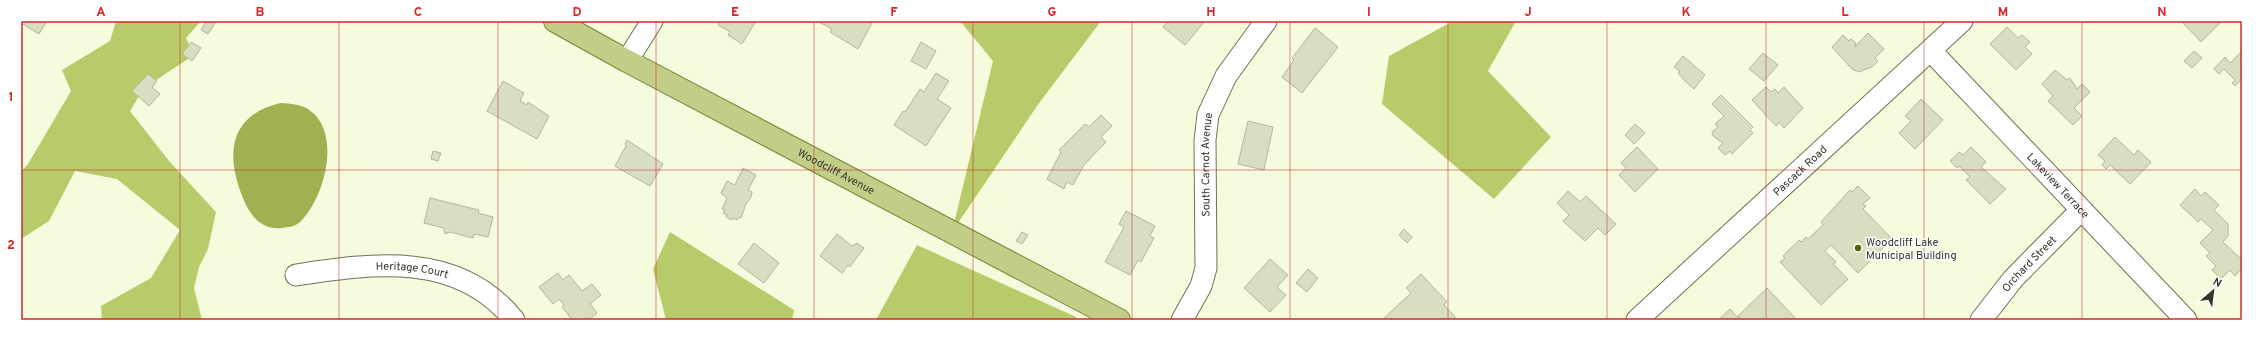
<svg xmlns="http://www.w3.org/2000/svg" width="2263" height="341" viewBox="0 0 2263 341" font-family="Overpass,sans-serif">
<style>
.forest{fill:#b8cb6a}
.water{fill:#9fb150}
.building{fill:#d7dfc0;stroke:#b1b89a}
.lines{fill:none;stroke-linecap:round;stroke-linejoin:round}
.minor-casing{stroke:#6d7357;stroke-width:23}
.major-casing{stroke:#768433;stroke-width:24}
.minor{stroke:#fff;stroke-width:21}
.major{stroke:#c2ce88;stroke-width:22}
.grid{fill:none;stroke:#d62828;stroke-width:1;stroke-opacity:0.55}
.poi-dot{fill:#566305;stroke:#fff;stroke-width:1.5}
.labels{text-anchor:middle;stroke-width:3;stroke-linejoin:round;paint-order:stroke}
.street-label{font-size:11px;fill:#33362a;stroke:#fff}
.poi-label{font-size:11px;fill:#33362a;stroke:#fff;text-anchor:start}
.neatline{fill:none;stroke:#d62828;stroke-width:1.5}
.grid-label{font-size:13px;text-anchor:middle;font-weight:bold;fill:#d62828}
</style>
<rect width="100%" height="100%" fill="#f4fcdd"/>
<g class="forest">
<polygon points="116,21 201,21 186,38 194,55 144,88 130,111 169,161 216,212 208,249 199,267 194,288 202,320 102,320 101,306 151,278 180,230 117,179 75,171 49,221 21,239 21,172 28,164 71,91 62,70 110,41"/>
<polygon points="960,21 1101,21 1037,106 952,232 993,61"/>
<polygon points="1453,21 1516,21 1488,71 1551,137 1494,199 1382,104 1389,56"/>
<polygon points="670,232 794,310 792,320 666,320 653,269"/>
<polygon points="917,245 1076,317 1076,320 876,320"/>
</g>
<path class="water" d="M280 103C287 103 296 104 304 107 344 126 326 197 300 222 296 226 289 227 283 228 259 231 248 212 241 193 225 150 232 115 280 103Z"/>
<g class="building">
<polygon points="21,21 47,21 39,34 21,23"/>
<polygon points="206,21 215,23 208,34 201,30"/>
<polygon points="720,21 756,21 742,44 728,35 730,32 718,25"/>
<polygon points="817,21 873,21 858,49 830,32 832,29"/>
<polygon points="1168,21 1205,21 1185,45 1163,27"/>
<polygon points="2181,21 2217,21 2220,23 2201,42"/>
<polygon points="2007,27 2018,38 2022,35 2030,42 2025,47 2032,54 2016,70 1990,44"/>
<polygon points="1315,28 1338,47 1302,93 1282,77 1294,60 1292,58"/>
<polygon points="1868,33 1884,49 1875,58 1878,61 1872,67 1859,72 1852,69 1832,47 1843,35 1849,41 1851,39 1856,43 1855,47"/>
<polygon points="191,42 201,48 192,61 182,54"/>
<polygon points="921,42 936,51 926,69 911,61"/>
<polygon points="2194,51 2202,58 2192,68 2184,61"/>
<polygon points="2241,52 2242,79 2235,86 2232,83 2235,80 2224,69 2219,74 2214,69 2225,57 2230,63"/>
<polygon points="1763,53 1778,65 1764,81 1749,69"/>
<polygon points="1683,56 1705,75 1694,89 1685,81 1678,73 1680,71 1674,67"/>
<polygon points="2055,70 2067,80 2070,78 2077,89 2082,84 2090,92 2074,108 2082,116 2073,125 2048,101 2053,96 2042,84"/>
<polygon points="936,73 949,81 937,99 951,108 926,146 894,125 903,111 905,112 920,89 924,92"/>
<polygon points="148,74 157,81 152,87 160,94 149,106 132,91"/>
<polygon points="503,81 524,93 520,101 527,105 528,102 549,116 537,139 487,111"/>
<polygon points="1766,87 1771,92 1775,89 1778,93 1784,87 1803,108 1784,128 1779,122 1776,126 1752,100"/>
<polygon points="1721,95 1753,127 1750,130 1753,133 1732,154 1730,151 1725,155 1718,148 1723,143 1713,136 1712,132 1718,127 1715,124 1724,116 1712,104"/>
<polygon points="1921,99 1943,120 1915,149 1899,133 1911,121 1905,116"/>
<polygon points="1101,115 1112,126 1101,137 1106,142 1084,165 1073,185 1067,182 1064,189 1047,179 1061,152 1059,150 1085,124 1089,127"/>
<polygon points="1248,121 1273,127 1264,170 1238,164"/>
<polygon points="1635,124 1645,133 1634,144 1625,135"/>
<polygon points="2115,137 2134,155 2138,150 2151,162 2130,184 2110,165 2106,169 2102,165 2105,161 2098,155"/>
<polygon points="627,140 663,164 650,186 615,166 626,146 625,144"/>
<polygon points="1637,147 1658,169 1635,192 1619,175 1626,168 1621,163"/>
<polygon points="1971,147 1986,162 1981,167 2006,189 1990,204 1966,180 1970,177 1959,166 1957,168 1950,161 1959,152 1963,155"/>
<polygon points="433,151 441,153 438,161 431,159"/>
<polygon points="743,168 756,175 748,190 752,192 751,197 746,204 741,218 739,217 737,220 733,218 732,220 726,217 727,215 723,213 725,210 722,209 727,198 721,193 727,181 735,185"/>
<polygon points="1858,186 1870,198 1863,204 1866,206 1863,209 1892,239 1858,273 1831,245 1825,251 1836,262 1833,264 1848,279 1821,305 1780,262 1785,258 1783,256 1799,240 1801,242 1806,237 1808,239 1823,225 1821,222 1850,190 1852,192"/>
<polygon points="2195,189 2201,196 2205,192 2219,205 2214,210 2228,224 2228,236 2223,242 2242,260 2242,268 2235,276 2230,270 2221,279 2212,270 2216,266 2206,256 2210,253 2200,243 2213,230 2201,219 2198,222 2180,205"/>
<polygon points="1568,191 1580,202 1586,196 1616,224 1605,235 1598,228 1585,241 1563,221 1569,215 1557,203"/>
<polygon points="430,198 479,210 478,213 493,217 488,237 474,234 473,238 450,232 445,234 444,228 424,223"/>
<polygon points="1126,211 1155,226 1150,236 1154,238 1141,262 1138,260 1130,275 1105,262 1124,227 1119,224"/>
<polygon points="1404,229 1412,237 1407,243 1399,235"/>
<polygon points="1022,232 1028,235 1022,244 1016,241"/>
<polygon points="837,234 852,246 857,243 864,248 850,267 848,265 842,273 820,256"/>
<polygon points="754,243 779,263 764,283 738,264"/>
<polygon points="1270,259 1288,275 1277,287 1286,295 1270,312 1244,288"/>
<polygon points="1308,269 1318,278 1307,292 1296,283"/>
<polygon points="558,273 563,280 569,275 582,291 592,284 601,295 590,304 597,313 589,320 572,320 562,307 564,305 559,299 553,304 539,287"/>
<polygon points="1421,274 1447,302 1444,305 1458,320 1382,320 1411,293 1406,288"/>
<polygon points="1767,288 1797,320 1741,320 1738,316"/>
<polygon points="1730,309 1740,320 1718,320"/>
</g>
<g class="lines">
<defs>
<g id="minor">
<path id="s1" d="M1931 51 2186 320"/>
<polyline points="627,61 652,21"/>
<path id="s2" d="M296 275C373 263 459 251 514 320"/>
<path id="s3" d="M1182 320 1201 286 1206 268 1205 140 1208 115 1226 76 1266 21"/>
<path id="s4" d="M1637 320 1962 21"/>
<path id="s5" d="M1981 320 2013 279 2081 210"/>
</g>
<g id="major">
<path id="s6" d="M555 21 627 61 1119 320"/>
</g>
</defs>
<use href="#minor" class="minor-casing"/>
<use href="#major" class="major-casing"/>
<use href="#minor" class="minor"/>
<use href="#major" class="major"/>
</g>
<path class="grid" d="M180 21V320M339 21V320M498 21V320M656 21V320M814 21V320M973 21V320M1132 21V320M1290 21V320M1448 21V320M1607 21V320M1766 21V320M1924 21V320M2082 21V320M21 170H2242"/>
<circle class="poi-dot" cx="1858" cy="248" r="4"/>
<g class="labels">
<g class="street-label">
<text dy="4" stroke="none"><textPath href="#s3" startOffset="161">South Carnot Avenue</textPath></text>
<text dy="4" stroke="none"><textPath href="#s6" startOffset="319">Woodcliff Avenue</textPath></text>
<text dy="4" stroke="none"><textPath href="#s4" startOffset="221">Pascack Road</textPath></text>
<text dy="4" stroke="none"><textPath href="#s1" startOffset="185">Lakeview Terrace</textPath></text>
<text dy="4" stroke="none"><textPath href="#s5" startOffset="74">Orchard Street</textPath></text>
<text dy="4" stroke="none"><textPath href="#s2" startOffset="117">Heritage Court</textPath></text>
</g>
<g class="poi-label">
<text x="1866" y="246">Woodcliff Lake<tspan x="1866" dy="13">Municipal Building</tspan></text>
</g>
</g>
<rect width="2263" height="341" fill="none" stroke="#ffffff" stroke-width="44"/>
<g transform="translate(2213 291) rotate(28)" stroke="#ffffff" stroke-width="3" paint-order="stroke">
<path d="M0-3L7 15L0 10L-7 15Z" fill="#33362a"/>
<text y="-6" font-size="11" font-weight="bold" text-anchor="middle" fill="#33362a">N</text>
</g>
<rect x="22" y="22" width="2219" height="297" class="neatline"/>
<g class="grid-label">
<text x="101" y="16">A</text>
<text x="260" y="16">B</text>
<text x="418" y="16">C</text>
<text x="577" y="16">D</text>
<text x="735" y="16">E</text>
<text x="894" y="16">F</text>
<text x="1052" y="16">G</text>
<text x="1211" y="16">H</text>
<text x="1369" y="16">I</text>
<text x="1528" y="16">J</text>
<text x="1686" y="16">K</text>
<text x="1845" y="16">L</text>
<text x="2003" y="16">M</text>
<text x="2162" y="16">N</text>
<text x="11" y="101">1</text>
<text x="11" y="249">2</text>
</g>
</svg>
